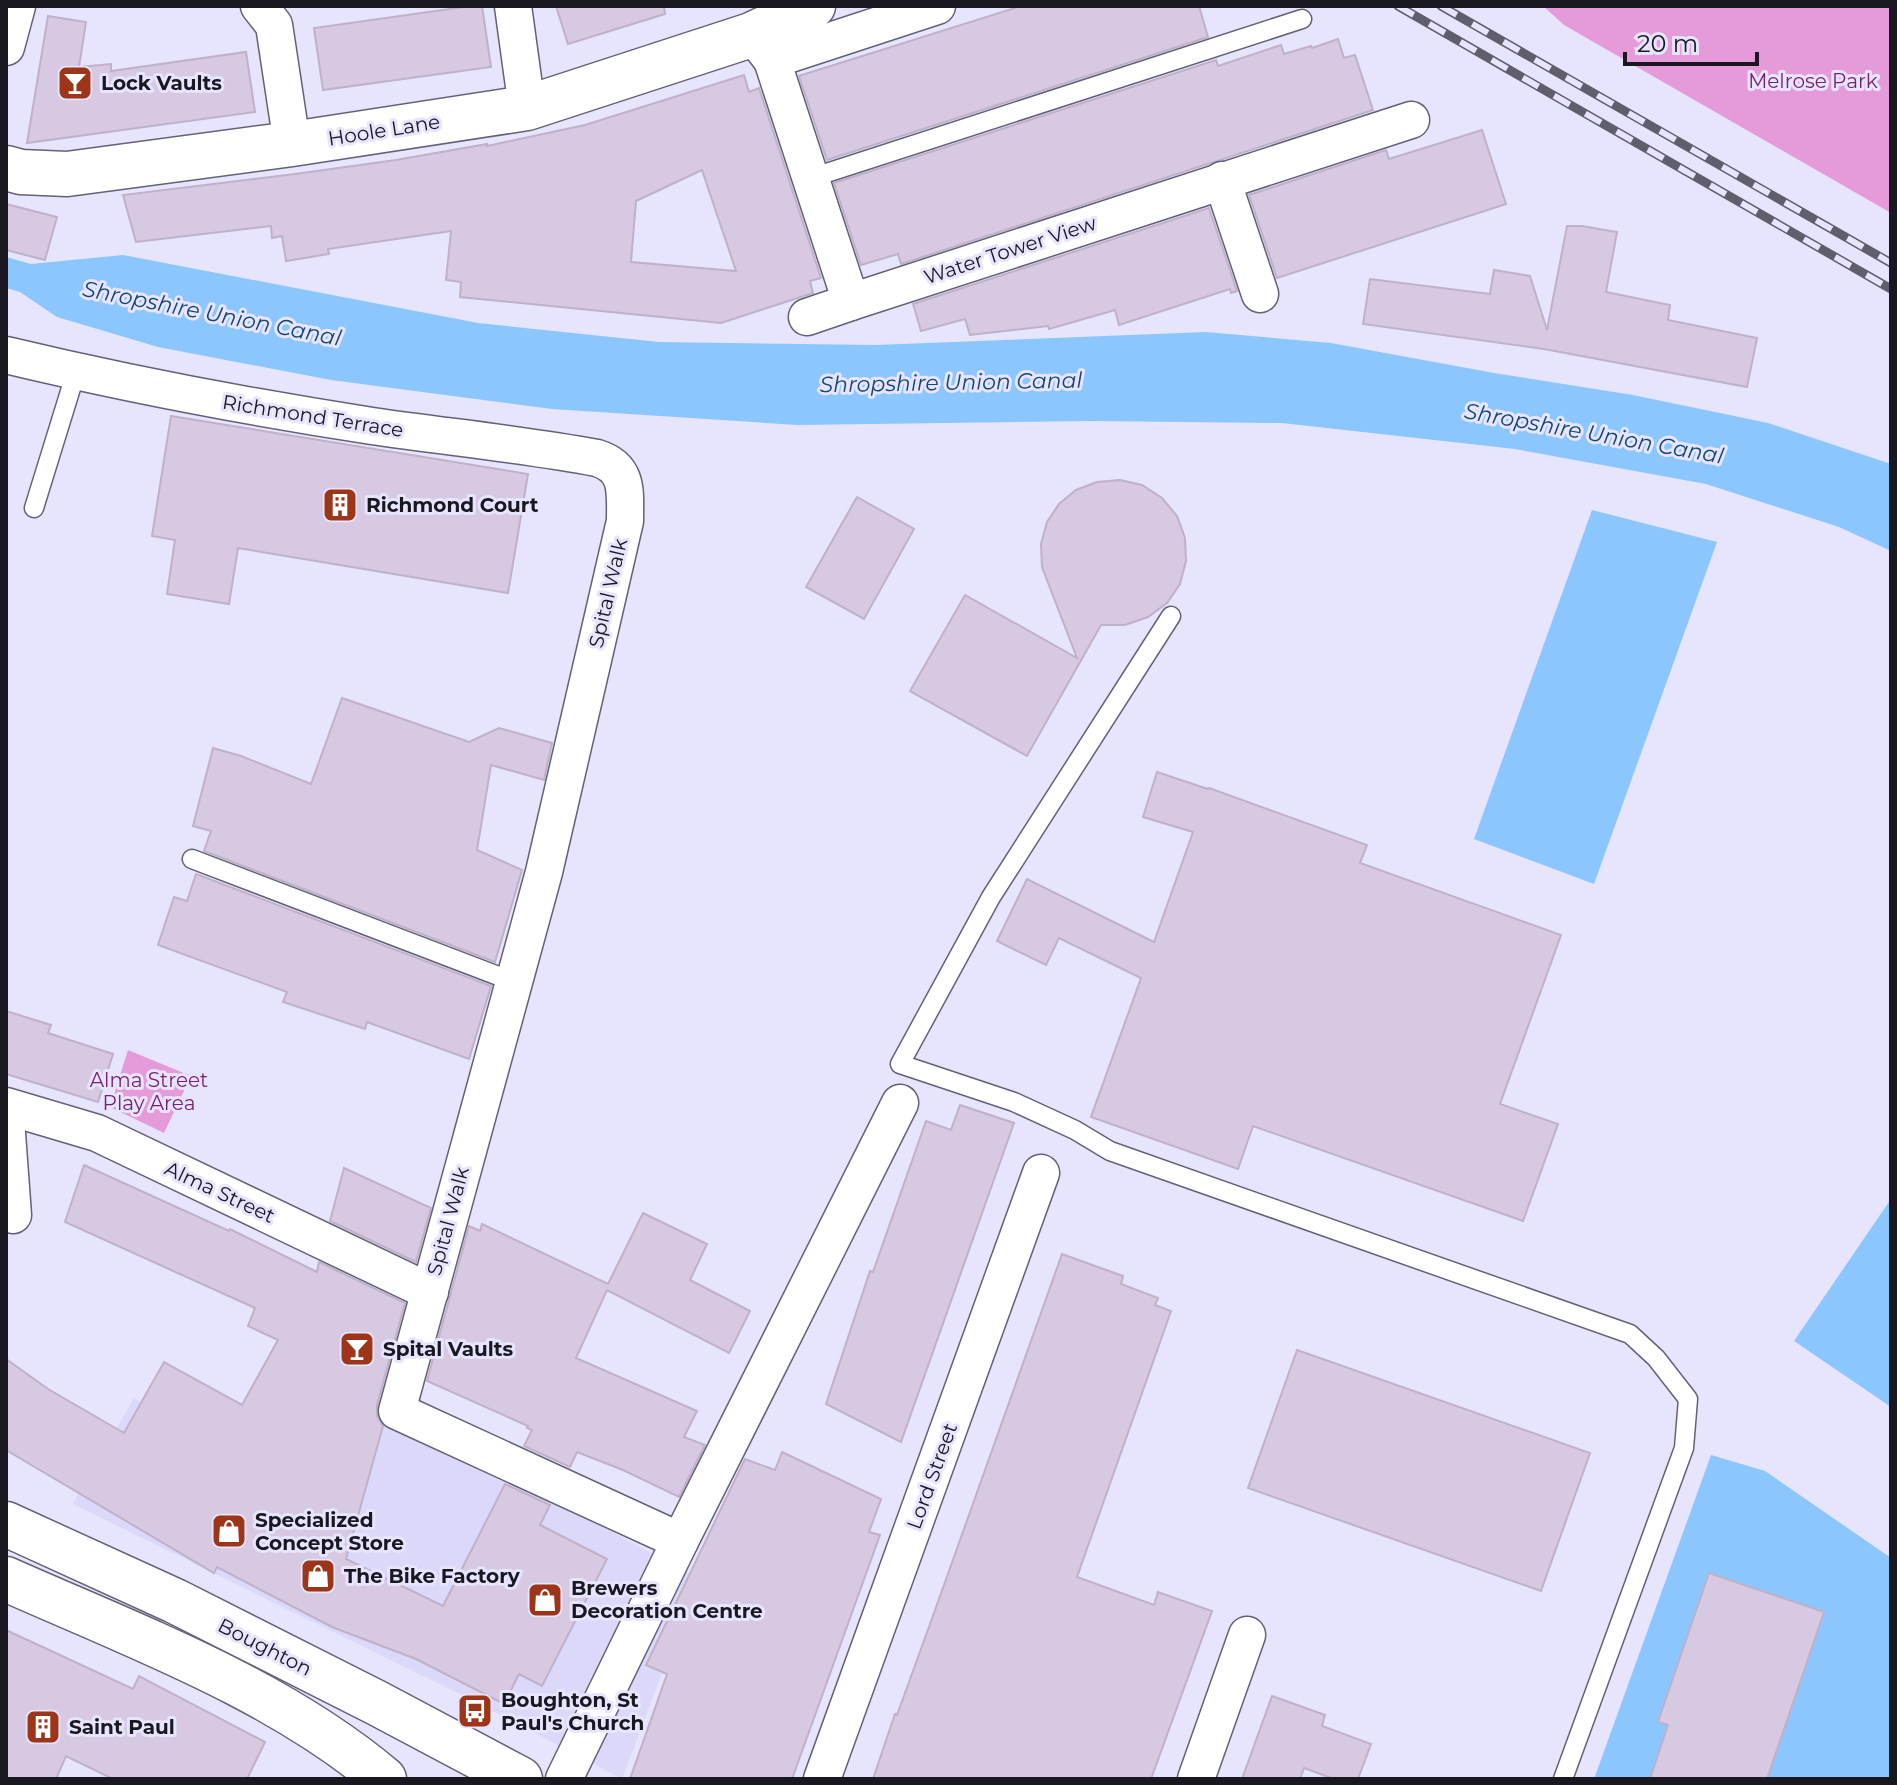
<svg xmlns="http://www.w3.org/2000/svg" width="1897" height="1785" viewBox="0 0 1897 1785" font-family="Montserrat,sans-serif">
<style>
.built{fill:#dcd8f9}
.green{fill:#e59bd9}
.water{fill:#8cc6ff}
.building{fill:#d7c9e1;stroke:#bfb1c8;stroke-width:2;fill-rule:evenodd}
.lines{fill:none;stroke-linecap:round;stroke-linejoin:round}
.service-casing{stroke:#646177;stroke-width:21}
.minor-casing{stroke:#646177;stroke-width:39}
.tertiary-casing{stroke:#646177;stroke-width:47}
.trunk-casing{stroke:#646177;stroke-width:47}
.service{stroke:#fff;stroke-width:18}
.minor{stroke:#fff;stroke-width:36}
.tertiary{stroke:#fff;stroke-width:44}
.trunk{stroke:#fff;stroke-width:44}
.rail-casing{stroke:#605e6d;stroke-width:9}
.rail{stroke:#e7e4fe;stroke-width:6;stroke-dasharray:18;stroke-linecap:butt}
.labels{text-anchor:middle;stroke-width:6;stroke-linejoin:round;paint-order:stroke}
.park-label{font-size:20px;fill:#7a1f70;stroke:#e7e4fe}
.poi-label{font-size:20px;font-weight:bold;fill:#191821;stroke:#e7e4fe;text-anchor:start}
.street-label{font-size:20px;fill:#191821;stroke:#e7e4fe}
.water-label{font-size:22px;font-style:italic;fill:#124774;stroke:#e7e4fe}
</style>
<rect width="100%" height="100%" fill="#e7e4fe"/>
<polygon class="built" points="276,1343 372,1382 387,1418 595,1523 690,1574 679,1680 662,1673 622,1779 466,1697 73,1504 134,1398 219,1447"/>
<g class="green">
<polygon points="1543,6 1891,6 1891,213 1564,25"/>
<polygon points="128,1050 191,1076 164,1133 110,1107"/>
</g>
<g class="water">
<polygon points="123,255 478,323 659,342 876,345 1206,332 1331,343 1494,373 1633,395 1768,423 1891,464 1891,551 1839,527 1706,484 1515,449 1282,423 1090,421 797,425 552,409 331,380 158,347 57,317 20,292 6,288 6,257 31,264"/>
<polygon points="1592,510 1717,542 1594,884 1474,839"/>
<polygon points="1891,1199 1891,1407 1794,1341"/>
<polygon points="1711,1455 1765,1471 1891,1558 1891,1779 1750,1779 1773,1762 1824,1612 1710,1573 1659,1722 1668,1725 1650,1779 1594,1779"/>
</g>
<g class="building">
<polygon points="471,6 482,6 491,67 323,90 314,28"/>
<polygon points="556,6 664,6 665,14 568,44"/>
<polygon points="1021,6 1199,6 1208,37 827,160 799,76"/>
<polygon points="48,16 86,22 79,67 111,64 111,71 246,52 255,112 27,143"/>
<polygon points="1338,39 1344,58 1355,55 1373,110 901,264 898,254 861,265 834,183 1216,60 1218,66 1281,45 1284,54 1311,46 1312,48"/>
<path d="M744 75 749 92 759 88 821 278 810 281 813 293 721 323 460 297 461 282 446 280 451 231 328 249 329 254 286 261 282 236 272 238 271 226 136 242 123 195 295 174 396 160 487 144V146L585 125ZM702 170 736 271 631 262 636 201Z"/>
<polygon points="1482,130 1506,204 1277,278 1249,195 1386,150 1389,159"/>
<polygon points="6,204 57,217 45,260 6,250"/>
<polygon points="1209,208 1237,291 1231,293 1230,289 1119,325 1115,310 1049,329 1048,326 970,335 965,319 921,331 913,304"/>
<polygon points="1567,226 1582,226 1617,232 1606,292 1670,305 1668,320 1757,338 1747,387 1544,349 1363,324 1370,279 1490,294 1494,270 1530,276 1547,330"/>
<polygon points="171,416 528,474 508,593 238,548 229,604 167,594 175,540 152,536"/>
<polygon points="1120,480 1142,485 1162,498 1177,516 1185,538 1186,561 1180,584 1167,603 1148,617 1125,625 1101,625 1027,756 910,691 965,595 1077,658 1042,567 1041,544 1047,522 1059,504 1076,490 1097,482"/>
<polygon points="857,497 914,529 864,619 806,587"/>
<polygon points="342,698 469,742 499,728 552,743 544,780 491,765 477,850 522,870 495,962 204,851 211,831 193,826 213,748 241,756 311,784"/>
<polygon points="1157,772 1208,789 1209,788 1367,845 1360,863 1561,935 1500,1104 1558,1124 1523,1221 1253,1126 1238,1169 1091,1117 1141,978 1059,938 1046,965 997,941 1027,879 1154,942 1193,832 1143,817"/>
<polygon points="196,874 491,986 469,1059 367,1022 365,1029 283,1002 287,992 158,945 174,897 187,901"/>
<polygon points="6,1011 51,1025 48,1033 113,1054 98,1102 6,1074"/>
<polygon points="960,1105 1014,1123 901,1442 826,1404 870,1271 873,1272 926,1121 951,1130"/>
<polygon points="84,1165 229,1231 230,1229 317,1272 319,1262 405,1303 377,1405 377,1416 383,1426 346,1559 443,1606 505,1484 550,1505 540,1525 607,1559 542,1686 519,1674 504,1704 416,1659 332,1627 217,1567 214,1573 6,1450 6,1359 48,1389 124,1433 164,1362 242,1405 278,1340 248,1326 255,1308 65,1222"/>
<polygon points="344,1168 431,1208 416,1262 330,1221"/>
<polygon points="643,1213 707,1244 690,1280 750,1311 729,1353 607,1290 576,1358 697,1411 684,1437 705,1445 679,1497 623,1470 577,1452 570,1467 524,1446 532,1430 527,1428 528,1426 427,1381 469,1226 480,1231 482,1224 608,1284"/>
<polygon points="1062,1254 1123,1276 1121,1284 1158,1298 1155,1305 1171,1311 1077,1577 1154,1605 1158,1592 1212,1611 1151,1779 873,1779 895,1714 897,1715 934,1613"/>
<polygon points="1297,1350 1590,1453 1541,1591 1248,1488"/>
<polygon points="782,1452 881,1499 869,1532 880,1535 792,1779 630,1779 667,1674 646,1665 745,1459 775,1470"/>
<polygon points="1709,1573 1824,1612 1767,1779 1650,1779 1668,1725 1658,1722"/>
<polygon points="6,1630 133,1689 139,1676 265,1742 247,1779 113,1779 66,1756 56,1779 6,1779"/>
<polygon points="1272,1696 1325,1715 1322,1726 1371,1744 1358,1779 1334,1779 1304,1768 1300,1779 1242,1779"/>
</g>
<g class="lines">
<defs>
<g id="service">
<polyline points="811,178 1302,19"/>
<polyline points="34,508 76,372"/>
<polyline points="1171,616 991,897 900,1064 1014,1102 1075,1130 1110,1151 1630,1334 1656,1358 1688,1399 1684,1448 1563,1779"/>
<polyline points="192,859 514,982"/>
</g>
<g id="minor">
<polyline points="259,6 274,25 292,144"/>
<polyline points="513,6 527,108"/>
<polyline points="758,42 772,60 937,6"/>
<polyline points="6,47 17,6"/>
<polyline points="772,60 851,302 1411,120"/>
<polyline points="1222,180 1260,294"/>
<polyline points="807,317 851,302"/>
<path d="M6 355C127 384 249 407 372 426 447 437 522 444 597 458 629 468 625 492 625 521L544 872 397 1411 680 1541 564 1779"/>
<polyline points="6,1106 97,1133 430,1292"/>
<polyline points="6,1120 13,1215"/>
<polyline points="680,1541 900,1103"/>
<polyline points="822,1779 1041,1173"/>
<polyline points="1196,1779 1247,1635"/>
</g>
<polyline id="tertiary" points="6,168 21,172 67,174 292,144 527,108 751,35 813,6"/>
<g id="trunk">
<polyline points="6,1524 175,1601 377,1703 520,1779"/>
<path d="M6 1579C134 1636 276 1688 384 1779"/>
</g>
</defs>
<use href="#service" class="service-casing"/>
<use href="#minor" class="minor-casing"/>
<use href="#tertiary" class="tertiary-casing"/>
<use href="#trunk" class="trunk-casing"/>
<use href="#service" class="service"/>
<use href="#minor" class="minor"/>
<use href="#tertiary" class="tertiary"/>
<use href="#trunk" class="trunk"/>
<defs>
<g id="rail">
<polyline points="1398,6 1891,289"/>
<polyline points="1441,6 1891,263"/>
</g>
</defs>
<use href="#rail" class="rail-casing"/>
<use href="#rail" class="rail"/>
</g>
<defs>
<symbol id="bar-square" viewBox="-11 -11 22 22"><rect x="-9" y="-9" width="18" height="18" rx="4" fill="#9d3519" stroke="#e7e4fe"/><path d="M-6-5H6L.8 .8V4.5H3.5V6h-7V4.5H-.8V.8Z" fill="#fff"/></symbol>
<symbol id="building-square" viewBox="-11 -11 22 22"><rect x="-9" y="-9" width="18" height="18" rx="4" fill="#9d3519" stroke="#e7e4fe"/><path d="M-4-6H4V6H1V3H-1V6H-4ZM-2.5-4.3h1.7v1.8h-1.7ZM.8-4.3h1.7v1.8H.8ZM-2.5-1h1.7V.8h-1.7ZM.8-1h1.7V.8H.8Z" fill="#fff"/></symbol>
<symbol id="shop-square" viewBox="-11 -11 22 22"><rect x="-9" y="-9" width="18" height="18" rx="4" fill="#9d3519" stroke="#e7e4fe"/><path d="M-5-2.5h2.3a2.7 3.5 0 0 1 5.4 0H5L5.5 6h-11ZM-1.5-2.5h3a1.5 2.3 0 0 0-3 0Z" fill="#fff"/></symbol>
<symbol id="bus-square" viewBox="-11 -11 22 22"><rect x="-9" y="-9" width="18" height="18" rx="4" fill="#9d3519" stroke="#e7e4fe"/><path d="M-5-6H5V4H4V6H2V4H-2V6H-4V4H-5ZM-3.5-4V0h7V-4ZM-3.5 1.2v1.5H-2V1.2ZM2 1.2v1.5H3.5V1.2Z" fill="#fff"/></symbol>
</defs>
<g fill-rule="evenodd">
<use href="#bar-square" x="55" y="63" width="40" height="40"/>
<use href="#building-square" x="320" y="485" width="40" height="40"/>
<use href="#bar-square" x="337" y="1329" width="40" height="40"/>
<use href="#shop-square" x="209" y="1511" width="40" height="40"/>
<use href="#shop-square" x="298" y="1556" width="40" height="40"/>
<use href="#shop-square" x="525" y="1580" width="40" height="40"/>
<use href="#bus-square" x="455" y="1691" width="40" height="40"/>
<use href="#building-square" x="23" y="1707" width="40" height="40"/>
</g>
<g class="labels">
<g class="park-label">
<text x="1813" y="88">Melrose Park</text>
<text x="149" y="1087">Alma Street<tspan x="149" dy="23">Play Area</tspan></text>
</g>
<g class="poi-label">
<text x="101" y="90">Lock Vaults</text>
<text x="366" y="512">Richmond Court</text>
<text x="383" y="1356">Spital Vaults</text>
<text x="255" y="1527">Specialized<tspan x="255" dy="23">Concept Store</tspan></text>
<text x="344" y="1583">The Bike Factory</text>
<text x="571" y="1595">Brewers<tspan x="571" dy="23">Decoration Centre</tspan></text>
<text x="501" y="1707">Boughton, St<tspan x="501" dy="23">Paul's Church</tspan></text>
<text x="69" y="1734">Saint Paul</text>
</g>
<g class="street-label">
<text transform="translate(384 130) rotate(-9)" y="7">Hoole Lane</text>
<text transform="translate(1010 250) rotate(-18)" y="7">Water Tower View</text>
<text transform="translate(313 416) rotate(9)" y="7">Richmond Terrace</text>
<text transform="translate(608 593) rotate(-77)" y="7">Spital Walk</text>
<text transform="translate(220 1192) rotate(25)" y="7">Alma Street</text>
<text transform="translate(448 1221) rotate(-75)" y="7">Spital Walk</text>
<text transform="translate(932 1476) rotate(-70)" y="7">Lord Street</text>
<text transform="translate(265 1647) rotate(27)" y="7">Boughton</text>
</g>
<g class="water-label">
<text transform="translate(212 313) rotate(11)" y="8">Shropshire Union Canal</text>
<text transform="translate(951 382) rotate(-1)" y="8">Shropshire Union Canal</text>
<text transform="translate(1594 433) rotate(10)" y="8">Shropshire Union Canal</text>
</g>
</g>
<rect width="1897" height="1785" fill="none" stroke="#191821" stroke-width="16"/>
<path d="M1625 52v12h132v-12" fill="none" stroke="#191821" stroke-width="4"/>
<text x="1637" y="52" font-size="24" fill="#191821" stroke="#e7e4fe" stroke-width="6" paint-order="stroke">20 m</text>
</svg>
